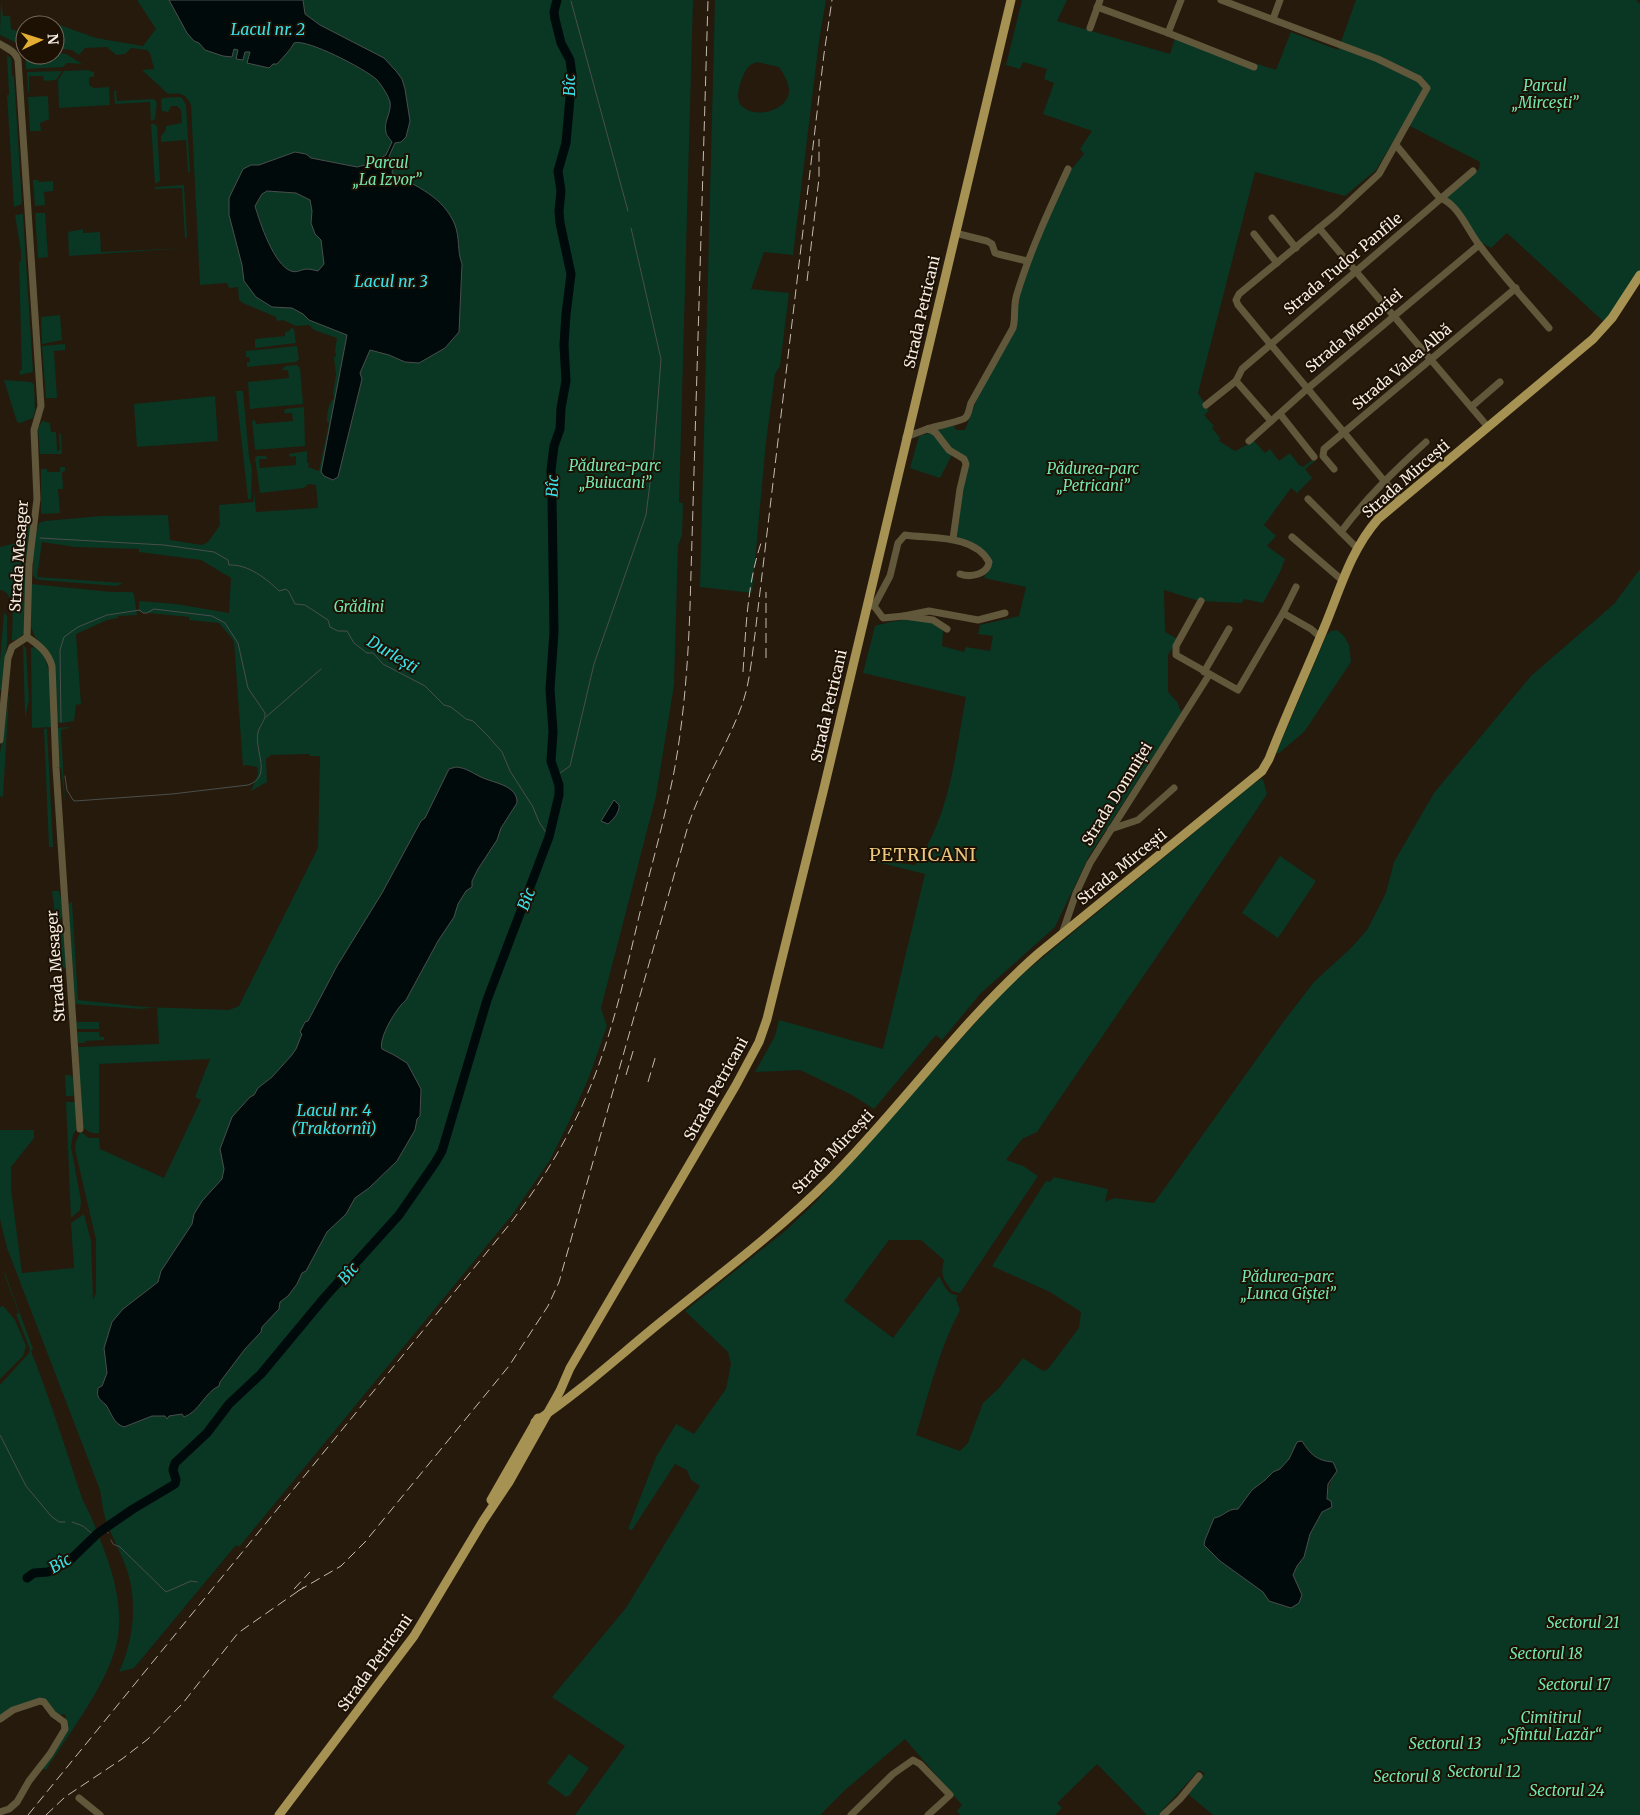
<svg xmlns="http://www.w3.org/2000/svg" width="1640" height="1815" viewBox="0 0 1640 1815" font-family="Merriweather,serif">
<style>
.green{fill:#0a3624;fill-rule:evenodd}
.water{fill:#010a0b;stroke:#4a4e4c;fill-rule:evenodd}
.lines{fill:none;stroke-linecap:round;stroke-linejoin:round}
.stream{stroke:#4a4e4c;stroke-width:1}
.river{stroke:#010a0b;stroke-width:9}
.minor{stroke:#61573a;stroke-width:7}
.major{stroke:#a69252;stroke-width:9}
.rail{stroke:#c5bbb1;stroke-width:1;stroke-dasharray:10 5;stroke-linecap:butt}
.labels{text-anchor:middle;stroke-width:4;stroke-linejoin:round;paint-order:stroke}
.park-label{font-size:15px;font-style:italic;fill:#73e7b1;stroke:#1d1104}
.street-label{font-size:15px;fill:#f6ede4;stroke:#1d1104}
.water-label{font-size:16px;font-style:italic;fill:#37e2ea;stroke:#1d1104}
.quarter-label{font-size:18px;letter-spacing:1px;fill:#ecc77e;stroke:#1d1104}
</style>
<rect width="100%" height="100%" fill="#261a0c"/>
<g class="green">
<polygon points="1,0 3,16 10,16 11,29 17,31 17,43 0,35"/>
<path d="M137 0H693L679 503H683L682 535 678 546 674 685 656 796 601 1008 607 1026 589 1077 569 1122 550 1160 512 1215 239 1547 236 1545 134 1668 119 1672C134 1640 138 1601 126 1567 120 1550 110 1534 105 1517 102 1508 102 1499 100 1490L7 1248 0 1219V1130H34V1138L11 1167V1189L22 1273 74 1268 71 1223 84 1214 91 1241 93 1300 96 1293V1240L75 1149C75 1143 77 1137 81 1132L89 1138H99L100 1149 164 1178 201 1100 195 1097 210 1059 99 1064V1133C92 1134 88 1132 83 1127L79 1082 78 1047 159 1044 157 1007 141 1009 75 1004 68 904 72 902 78 1000 144 1007 229 1010 239 1006 318 848 320 756H310L309 754 270 755V757L266 758 267 782 251 791 258 774 257 767 245 765 243 767 234 641 219 623 189 620V617L139 612V601L176 604 229 613 231 578 201 560 139 552V549L75 547 42 542 37 577 123 583 117 586 40 580 35 578 33 575V541L39 523 45 521 101 516 168 515 170 540 202 545 208 542 220 525 219 505 254 502V490L256 512 318 508 316 485 308 484 304 488 260 493 255 458 257 456H266L267 459H259L260 468 296 465V456L290 457 289 454 307 451V463H309L308 467 319 471 329 423 327 422C327 414 328 403 334 398L333 393 336 375 334 357 336 356 335 350 337 338 314 330 309 325 296 326 283 320 277 321 276 317 243 303 239 300 238 287 229 288 227 283 200 285 191 105C185 93 181 93 168 94L142 70 154 69 150 53 147 50 131 48 125 54 116 55 107 47 85 48 79 55 72 50 55 48V25H43L54 23 96 38 143 46 156 29Z"/>
<path d="M715 0H826L819 41 793 255 764 252 751 289 789 293 780 366 775 374 766 442 752 593 700 587ZM757 62 779 67C784 74 789 83 789 91 788 112 752 120 740 104 736 97 739 88 741 81 745 71 747 65 757 62Z"/>
<path d="M1022 0H1067L1057 21 1170 54 1175 38 1276 70 1291 32 1338 50 1356 0H1636L1640 4V270L1614 312 1603 321 1507 233 1491 248 1480 242 1446 198 1479 169 1480 162 1404 123 1376 170 1345 196 1255 172 1198 393 1209 411 1204 415 1214 426 1212 428 1220 438 1219 441 1235 451 1254 441 1265 453 1270 449 1279 461 1290 453 1299 465 1303 467 1312 460 1315 461 1305 469 1312 478 1297 493 1291 488 1264 525 1276 536 1267 546 1285 559 1280 572 1263 603 1244 599 1242 603 1199 601 1164 590 1165 632 1178 639 1168 655V692L1178 703 1179 708 1182 712 1089 856 1055 927 980 994 942 1040 936 1035 874 1109 852 1095 800 1070 755 1072 775 1036 779 1020 883 1049 925 874 865 859 915 865C950 817 955 754 966 697L863 673 875 626C896 620 926 613 943 631L942 646 964 652 966 647 990 651 993 636 978 634 980 625 1019 616 1026 587 984 578 991 561 957 539 960 504 967 459 954 451 940 478 910 468 919 436 953 425 956 430H965L977 399 1017 324 1019 291 1028 262 1069 172 1084 154 1080 149 1092 131 1043 114 1054 83 1044 79 1047 69 1023 62 1020 69 1006 65Z"/>
<polygon points="55,53 66,54 82,64 67,63 63,67 26,69 26,55 55,55"/>
<polygon points="7,55 11,58 12,76 14,77 22,204 14,207 7,95 9,95"/>
<polygon points="89,70 89,71 94,72 94,76 89,78 89,85 94,88 109,87 110,105 59,108 58,80 64,71"/>
<polygon points="62,71 56,80 44,81 43,76 29,76 29,91 28,93 27,72"/>
<polygon points="114,91 117,91 116,93 117,101 154,99 157,103 155,119 151,121 150,102 115,104"/>
<polygon points="48,96 49,119 40,123 41,131 30,131 28,97"/>
<polygon points="178,97 182,98 186,105 190,171 188,173 186,140 161,142 161,136 166,130 166,126 182,123 181,110 177,106 171,106 168,112 162,111 161,100 163,98"/>
<polygon points="154,124 157,126 160,181 155,184 151,124"/>
<polygon points="33,180 38,180 39,182 53,181 53,191 44,192 45,205 35,206"/>
<polygon points="184,185 187,237 185,239 182,188 155,189 155,187"/>
<polygon points="35,213 45,213 48,257 38,258"/>
<polygon points="23,214 33,372 20,375 19,371 22,370 19,262 21,261 21,252 15,215"/>
<polygon points="83,229 83,233 100,232 101,252 188,248 69,256 68,232"/>
<polygon points="60,315 62,340 42,344 41,317"/>
<polygon points="291,328 294,329 296,343 255,348 255,339 285,336 285,332 289,331"/>
<polygon points="64,344 65,344 65,350 54,351 57,398 46,398 42,346"/>
<polygon points="297,346 299,359 296,362 247,367 247,362 250,362 249,357 246,357 246,351"/>
<polygon points="297,365 300,368 303,404 250,409 248,382 289,378 288,370 282,370 285,366"/>
<polygon points="4,380 31,382 34,384 35,410 33,418 20,423 17,422"/>
<polygon points="236,391 243,391 249,457 252,469 251,499 248,499"/>
<polygon points="215,396 218,441 137,447 134,404"/>
<polygon points="304,407 305,446 255,450 252,421 255,420 256,424 293,421 292,413 284,413 285,409"/>
<polygon points="42,421 50,423 51,432 56,432 57,451 60,450 59,434 61,434 62,454 40,454 38,429"/>
<polygon points="60,467 65,467 65,471 62,472 63,489 58,489 60,513 41,514 41,469 47,469 47,472 60,472"/>
<path d="M16 512 18 521 31 519 25 579V632L19 638 12 641C12 628 17 591 0 590V547L21 542Z"/>
<path d="M1640 569V1815H1213L1188 1794 1200 1777 1205 1774 1199 1770 1158 1815H1147L1097 1764 1057 1803 1062 1808 1055 1815H960L957 1811 962 1805 905 1739 845 1790 820 1815H575L625 1746 552 1697 626 1608 700 1486 691 1480 687 1470 675 1464 632 1530 628 1529 656 1457 676 1424 694 1434 726 1389 731 1364 728 1352 685 1311 785 1231 815 1203 1008 986 1252 785 1261 779 1263 780 1267 794 1241 833 1037 1132 1022 1139 1006 1160 1023 1166 1038 1176 960 1293 952 1291C943 1278 940 1276 944 1260L921 1240H889L844 1301 893 1338 939 1276C944 1284 947 1296 958 1295L956 1299 960 1310C939 1349 929 1393 916 1435L960 1451 968 1443 983 1403 999 1388 1023 1358 1043 1371 1048 1369 1079 1328 1081 1312 1050 1292 992 1266 1046 1181 1050 1182 1054 1177 1108 1189 1105 1202 1114 1198 1154 1203 1284 1021 1314 982 1352 947 1367 930 1386 893 1394 862 1434 793 1531 676 1614 604ZM1302 1441C1310 1454 1317 1461 1333 1462L1334 1476C1327 1486 1327 1496 1329 1508L1322 1512 1310 1534 1304 1557 1297 1566 1293 1575 1297 1584 1286 1607 1269 1601 1263 1592 1220 1561 1205 1540 1214 1519 1238 1509 1252 1490 1265 1480 1273 1472 1280 1469 1289 1459 1297 1442Z"/>
<polygon points="31,584 112,592 132,592 134,594 137,615 118,616 118,618 107,620 76,634 81,704 76,705 74,721 62,723 57,722 47,650 35,637 31,627"/>
<polygon points="4,612 7,616 7,643 2,690 0,690 0,662"/>
<polygon points="1337,630 1344,636 1349,645 1351,662 1304,732 1279,753 1276,753 1327,634 1331,631"/>
<polygon points="23,644 26,649 29,700 25,718"/>
<path d="M37 646C55 665 50 702 52 727L32 728 31 648Z"/>
<polygon points="9,694 3,797 0,796 0,753"/>
<polygon points="67,727 70,728 62,729 61,732 65,802 61,768 58,768 56,728"/>
<polygon points="44,729 47,729 53,847 49,847"/>
<polygon points="1280,856 1316,881 1278,938 1242,913"/>
<path d="M52 891H59C60 898 67 909 62 917 60 920 58 921 56 923Z"/>
<polygon points="56,926 60,926 64,930 66,967 63,970 59,970 61,969 59,941 58,940"/>
<rect x="76" y="1022" width="23" height="7"/>
<polygon points="77,1032 99,1032 100,1037 104,1037 104,1040 85,1041 85,1043 78,1043"/>
<polygon points="65,1075 70,1075 73,1078 74,1096 66,1096"/>
<polygon points="66,1102 75,1102 78,1127 73,1135 71,1147 81,1201 80,1210 71,1218"/>
<path d="M4 1273H5L33 1349 31 1351C50 1399 65 1447 81 1495 84 1504 89 1511 92 1519 107 1556 124 1596 118 1637 110 1682 70 1731 46 1770L43 1768 66 1723 65 1714 57 1715 42 1697 19 1705 0 1716V1385L29 1353 30 1349 16 1314 19 1313Z"/>
<polygon points="3,1306 15,1320 26,1346 23,1356 0,1379 0,1307"/>
<polygon points="569,1754 589,1768 570,1795 566,1797 547,1783"/>
</g>
<g class="water">
<path d="M169 0H303L305 14 320 25 384 58 396 71 402 79 405 89 410 121 406 137 401 142 395 143 389 156 393 166 392 173C416 186 444 197 455 225 460 238 457 251 462 264L459 332 445 348 419 363 405 362 389 355 370 350 360 373 362 379 338 477 333 480 324 476 321 472 347 335 309 320 303 314 292 308 272 307 256 297 244 281 242 265 229 215V198L243 169 251 165H259L295 152 306 154 311 158 357 167 373 163 386 155 392 142C390 139 386 135 386 132 383 122 392 112 390 102 388 95 381 84 376 79 365 69 306 38 294 43 290 51 283 57 277 64H273L269 68 247 63 250 52H245L243 60 236 59 238 50 234 49 232 57 223 56 205 50 199 43 194 41 187 33ZM267 191 296 193 310 200 312 211 311 223 315 234 321 240 324 264 318 271C314 270 310 269 306 269 300 270 297 273 291 271 274 265 260 223 255 206L262 194Z"/>
<path d="M456 767C467 768 472 773 481 777 493 783 518 785 517 803L501 828 497 840 478 869 472 881V887L466 891 458 904 454 917 438 941 406 1000C397 1007 378 1038 382 1049L394 1055 407 1063 421 1089 420 1116 417 1119 415 1130 397 1161 369 1188 355 1198 346 1214 327 1232 306 1271 302 1273 297 1284 288 1296 280 1302 279 1309 262 1327 261 1332 245 1349 220 1382 219 1386C205 1392 199 1412 184 1417L182 1414 169 1416 167 1419 165 1416H152L124 1427C113 1423 112 1414 106 1405 103 1402 99 1400 98 1396 97 1394 98 1390 98 1388L102 1386 107 1373 104 1348 112 1322 123 1309 158 1282 161 1271 192 1224 194 1214 202 1201 222 1179 224 1169 220 1149 232 1117 250 1097 254 1095 258 1088 272 1077 291 1056 296 1049 302 1034 300 1032 305 1022 308 1021 337 966 382 893 421 821 425 818 449 769Z"/>
<path d="M614 800 619 805C620 812 613 820 608 824L601 821Z"/>
<path d="M1302 1441C1310 1454 1317 1461 1333 1462L1337 1471 1328 1484 1327 1499 1331 1501 1332 1507 1322 1512 1310 1534 1304 1557 1297 1566 1293 1575 1302 1595 1299 1603 1291 1608 1269 1601 1263 1592 1220 1561 1204 1545 1205 1540 1214 1518C1225 1516 1226 1509 1238 1509L1252 1490 1265 1480 1273 1472 1280 1469 1289 1459 1297 1442Z"/>
</g>
<g class="lines">
<g class="stream">
<polyline points="571,1 628,211"/>
<path d="M40 538 164 545 214 552 228 560 229 565C248 564 267 579 279 591L286 589 289 592 295 604 305 605 328 620 330 627 338 631H347L354 643 367 653H373L383 664 425 686 444 705 451 707 466 719 473 721 487 735 502 752 510 771 533 807 539 822 549 837"/>
<polyline points="266,717 321,669"/>
<path d="M61 722 60 650 64 637 78 627 107 615 140 610 143 613H147L154 609 212 616 225 623 238 643 248 688 265 713C266 720 260 725 258 732 254 751 273 777 248 785L172 794 75 801 73 800 67 790 65 776"/>
<polyline points="556,776 570,766 594,664 646,515 654,451 661,359 631,228"/>
<polyline points="0,1435 26,1486 51,1516 59,1522 65,1522"/>
<polyline points="72,1522 83,1526 95,1536"/>
<polyline points="106,1527 108,1533"/>
<polyline points="111,1540 113,1544 120,1547 166,1592 191,1581 197,1582"/>
</g>
<polyline class="river" points="27,1578 34,1573 48,1572 67,1563 98,1533 133,1509 175,1484 176,1480 173,1470 175,1463 207,1433 229,1404 261,1374 325,1297 399,1215 435,1163 442,1151 487,1000 549,837 559,795 559,785 551,761 553,731 550,689 554,632 552,498 551,470 554,446 560,429 561,408 566,381 564,345 566,314 571,274 560,223 559,211 561,191 558,171 566,143 572,75 570,60 561,43 555,19 554,12 557,0"/>
<g class="minor">
<polyline points="1221,0 1378,59 1419,79 1427,88 1379,174 1336,214 1239,294 1236,300 1238,305 1400,500"/>
<polyline points="1097,7 1168,33 1254,67"/>
<polyline points="1273,19 1280,0"/>
<polyline points="1090,28 1100,0"/>
<polyline points="1168,33 1181,0"/>
<path d="M0 44C8 49 15 51 18 60L41 406 34 430 37 499 29 565 27 637"/>
<path d="M1396 145 1439 197C1460 206 1466 228 1480 246 1501 274 1526 301 1549 328"/>
<polyline points="1272,218 1296,248"/>
<polyline points="1319,228 1488,427"/>
<polyline points="955,233 987,241 992,244 995,253 998,254 1027,261"/>
<polyline points="1254,234 1277,263"/>
<polyline points="1236,381 1271,421"/>
<polyline points="1206,405 1236,381 1242,369 1473,171"/>
<polyline points="1471,407 1500,382"/>
<polyline points="1280,414 1314,457"/>
<path d="M927 429C933 427 962 421 965 418 969 415 969 408 971 403L1013 328C1016 317 1013 305 1017 294 1030 251 1049 210 1068 169"/>
<polyline points="906,437 927,429 931,430 936,433 949,450 964,459 966,464 960,489 953,539"/>
<polyline points="1249,441 1307,389 1479,245"/>
<polyline points="1334,469 1323,456 1324,449 1516,288"/>
<polyline points="1308,499 1357,548"/>
<path d="M1341 532C1366 498 1395 470 1426 442"/>
<polyline points="1292,537 1342,580"/>
<polyline points="1201,601 1176,646 1176,655 1238,690 1283,613 1296,587"/>
<polyline points="869,606 874,606 883,618 904,616 933,620 947,629"/>
<path d="M874 606 890 576 898 543 905 535C931 539 974 534 989 562 988 574 971 578 960 574"/>
<polyline points="1283,613 1311,629 1320,637"/>
<polyline points="904,616 929,611 978,620 1005,613"/>
<path d="M27 637C39 645 48 652 52 666L56 768 80 1129"/>
<polyline points="1204,672 1229,629"/>
<polyline points="0,740 8,658 12,647 27,637"/>
<polyline points="1111,829 1138,820 1174,788"/>
<polyline points="1062,934 1076,893 1090,863 1209,675"/>
<polyline points="0,1719 13,1710 40,1701 44,1702 53,1714 64,1722 65,1729 50,1754 29,1781 17,1802 9,1809 0,1812"/>
<polyline points="79,1798 100,1815"/>
<polyline points="851,1815 893,1774 913,1760 920,1764 950,1795 928,1815"/>
<polyline points="1163,1815 1180,1799 1199,1776"/>
</g>
<g class="major">
<path d="M535 1422C580 1392 620 1355 662 1321 719 1275 778 1231 829 1180 902 1107 961 1021 1039 953L1262 771 1269 759C1286 715 1306 672 1324 628 1340 590 1350 551 1378 519L1593 339 1612 318 1640 275"/>
<polyline points="491,1500 538,1418"/>
<polyline points="279,1815 414,1636 483,1521 509,1482 560,1391 570,1368 736,1085 759,1042 767,1019 824,788 1011,0"/>
</g>
<g class="rail">
<polyline points="807,281 819,178 819,139"/>
<polyline points="766,658 766,592"/>
<path d="M743 672C746 628 747 585 761 543"/>
<polyline points="626,1075 634,1048"/>
<polyline points="648,1082 656,1055"/>
<polyline points="294,1589 310,1572"/>
<path d="M298 1591 341 1566 365 1542 509 1366 548 1306 559 1282 688 826C702 783 728 745 743 702 750 681 752 656 755 634L824 54 832 0"/>
<path d="M28 1815 509 1225C544 1179 574 1130 595 1075 616 1020 628 962 642 904 653 860 665 817 674 772 684 718 688 663 690 607L708 0"/>
<polyline points="46,1815 65,1797 122,1759 148,1739 183,1703 238,1633 304,1587"/>
</g>
</g>
<g class="labels">
<g class="park-label">
<text x="1545" y="91">Parcul<tspan x="1545" dy="17">„Mircești”</tspan></text>
<text x="387" y="168">Parcul<tspan x="387" dy="17">„La Izvor”</tspan></text>
<text x="615" y="471">Pădurea-parc<tspan x="615" dy="17">„Buiucani”</tspan></text>
<text x="1093" y="474">Pădurea-parc<tspan x="1093" dy="17">„Petricani”</tspan></text>
<text x="359" y="612">Grădini</text>
<text x="1288" y="1282">Pădurea-parc<tspan x="1288" dy="17">„Lunca Gîștei”</tspan></text>
<text x="1583" y="1628">Sectorul 21</text>
<text x="1546" y="1659">Sectorul 18</text>
<text x="1574" y="1690">Sectorul 17</text>
<text x="1551" y="1723">Cimitirul<tspan x="1551" dy="17">„Sfîntul Lazăr“</tspan></text>
<text x="1445" y="1749">Sectorul 13</text>
<text x="1484" y="1777">Sectorul 12</text>
<text x="1407" y="1782">Sectorul 8</text>
<text x="1567" y="1796">Sectorul 24</text>
</g>
<g class="street-label">
<text transform="translate(1343 264) rotate(-40)" y="5">Strada Tudor Panfile</text>
<text transform="translate(922 312) rotate(-77)" y="5">Strada Petricani</text>
<text transform="translate(1354 331) rotate(-40)" y="5">Strada Memoriei</text>
<text transform="translate(1402 367) rotate(-40)" y="5">Strada Valea Albă</text>
<text transform="translate(1406 479) rotate(-41)" y="5">Strada Mircești</text>
<text transform="translate(19 556) rotate(-86)" y="5">Strada Mesager</text>
<text transform="translate(829 706) rotate(-77)" y="5">Strada Petricani</text>
<text transform="translate(1117 794) rotate(-58)" y="5">Strada Domniței</text>
<text transform="translate(1122 867) rotate(-39)" y="5">Strada Mircești</text>
<text transform="translate(56 966) rotate(-94)" y="5">Strada Mesager</text>
<text transform="translate(716 1089) rotate(-61)" y="5">Strada Petricani</text>
<text transform="translate(833 1152) rotate(-46)" y="5">Strada Mircești</text>
<text transform="translate(375 1663) rotate(-54)" y="5">Strada Petricani</text>
</g>
<g class="water-label">
<text x="268" y="35">Lacul nr. 2</text>
<text transform="translate(569 85) rotate(-90)" y="6">Bîc</text>
<text x="391" y="287">Lacul nr. 3</text>
<text transform="translate(552 486) rotate(-88)" y="6">Bîc</text>
<text transform="translate(393 654) rotate(31)" y="6">Durlești</text>
<text transform="translate(526 899) rotate(-69)" y="6">Bîc</text>
<text x="334" y="1116">Lacul nr. 4<tspan x="334" dy="18">(Traktornîi)</tspan></text>
<text transform="translate(348 1273) rotate(-49)" y="6">Bîc</text>
<text transform="translate(60 1563) rotate(-30)" y="6">Bîc</text>
</g>
<g class="quarter-label">
<text x="923" y="861">PETRICANI</text>
</g>
</g>
<g transform="translate(40 40) rotate(86)"><circle r="24" fill="#1d1104" stroke="#74695e"/>
<path d="M0-4L9 19L0 12L-9 19Z" fill="#e4ae35"/>
<text y="-8" font-size="14" font-weight="bold" text-anchor="middle" fill="#f6ede4">N</text>
</g>
</svg>
